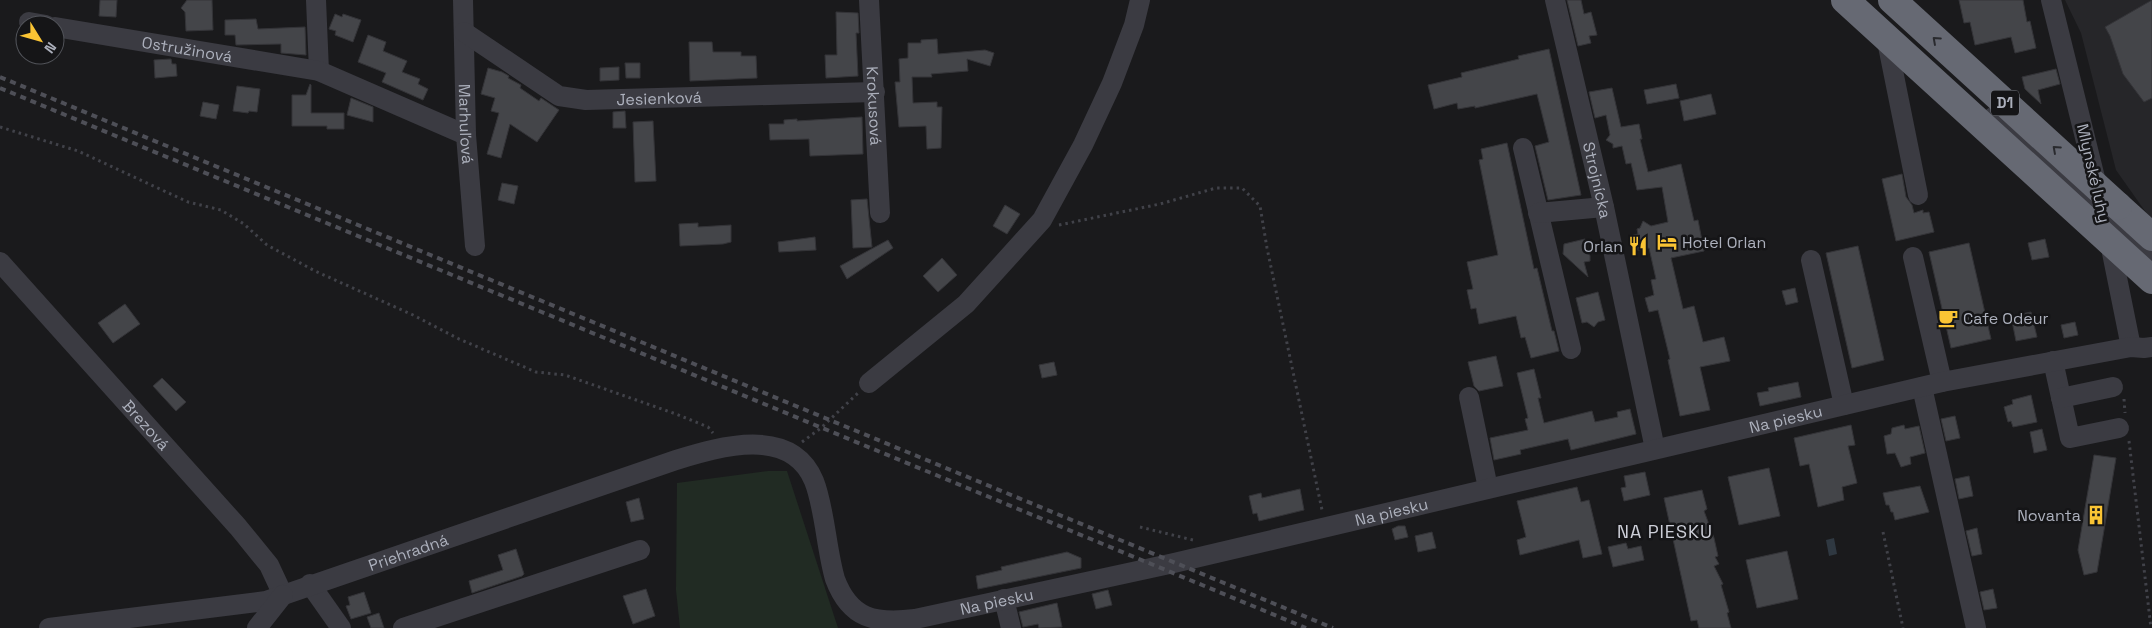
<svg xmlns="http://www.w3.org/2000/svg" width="2152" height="628" viewBox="0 0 2152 628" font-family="'Space Grotesk',sans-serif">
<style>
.built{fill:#262629}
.green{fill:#212b23}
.water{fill:#2f3841}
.building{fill:#444549;stroke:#343438}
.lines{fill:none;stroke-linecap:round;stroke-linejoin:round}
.path{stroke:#414249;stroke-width:3;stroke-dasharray:2.5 4;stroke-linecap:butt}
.minor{stroke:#3b3b42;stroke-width:20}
.highway{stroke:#666973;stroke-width:28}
.rail{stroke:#4e4f57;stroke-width:4;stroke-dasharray:6 5;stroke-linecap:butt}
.highway-bridge{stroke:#666973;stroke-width:28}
.oneway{stroke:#292a2e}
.labels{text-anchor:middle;stroke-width:5;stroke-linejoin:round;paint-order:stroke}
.shield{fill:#151517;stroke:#7f828a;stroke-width:1}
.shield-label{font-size:15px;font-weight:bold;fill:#acb0bc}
.street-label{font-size:16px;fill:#acb0bc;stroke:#151517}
.poi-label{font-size:16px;fill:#acb0bc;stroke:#151517;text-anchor:start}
.neighbourhood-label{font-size:18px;letter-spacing:1px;fill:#cdcfd8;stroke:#151517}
</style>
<rect width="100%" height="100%" fill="#1a1a1c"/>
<polygon class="built" points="2065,0 2152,0 2152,221 2116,170 2081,33"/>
<polygon class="green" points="768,471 787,471 838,628 680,628 676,590 677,483"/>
<polygon class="water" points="1834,538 1837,554 1829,556 1826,540"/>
<g class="building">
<polygon points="100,0 117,0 116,17 99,16"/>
<polygon points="187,0 212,0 213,30 186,31 185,12 181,8"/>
<polygon points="1567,0 1581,0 1584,14 1591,12 1597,35 1589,36 1591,43 1578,46"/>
<polygon points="1959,0 2023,0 2027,22 2030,21 2036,48 2015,53 2011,37 1975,45 1970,22 1964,23"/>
<polygon points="2152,0 2152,98 2144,102 2123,74 2110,36 2105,27"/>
<polygon points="836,12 858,13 859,33 856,33 858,76 826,78 825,55 837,55"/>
<polygon points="335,14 342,17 343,14 361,20 353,42 335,35 336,31 329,29"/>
<polygon points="256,19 258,29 305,27 306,55 281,53 281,44 236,45 235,35 225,35 225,20"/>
<polygon points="368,35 386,42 383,51 407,61 402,72 420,79 418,84 428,89 423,100 382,82 386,73 358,62"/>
<polygon points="937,39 938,54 985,50 994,53 990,66 967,59 968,71 931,74 932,77 912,77 913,103 937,102 937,107 942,107 941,148 927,149 926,126 899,127 895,82 900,82 899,59 908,58 908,43 921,43 921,40"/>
<polygon points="689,42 712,42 713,52 741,52 741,56 756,56 757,78 690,81"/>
<polygon points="1549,49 1581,195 1548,200 1535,146 1549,142 1537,94 1475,108 1475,106 1458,109 1457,103 1434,109 1428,85 1462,77 1461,73 1519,59 1518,56"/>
<polygon points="171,59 172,64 176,64 177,76 155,78 154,60"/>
<polygon points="625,63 640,63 640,78 626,78"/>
<polygon points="619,67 619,80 600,81 600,68"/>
<polygon points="488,68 502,72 509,76 508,78 521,85 520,88 539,101 541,98 559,110 537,142 510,124 501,158 487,154 499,113 491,111 495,98 481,94"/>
<polygon points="2056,69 2060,84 2038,90 2041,104 2025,89 2022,77"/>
<polygon points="310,84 311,85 311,113 344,113 344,129 327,129 327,126 292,126 292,95 306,95"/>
<polygon points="1676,84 1679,98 1647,104 1644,90"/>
<polygon points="237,86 260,89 257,112 249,111 248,113 233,111"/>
<polygon points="1612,88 1621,127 1639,124 1642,139 1640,139 1648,172 1681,164 1694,221 1698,220 1704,251 1671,258 1683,309 1694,306 1703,342 1724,337 1730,361 1700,367 1710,410 1680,416 1668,360 1670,359 1658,310 1649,312 1645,298 1654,295 1651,280 1656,279 1649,248 1634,251 1630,236 1638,234 1637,229 1640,228 1643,221 1651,226 1668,222 1662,187 1637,190 1631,163 1626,164 1622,146 1613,148 1613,144 1606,140 1610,135 1606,115 1595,118 1589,92"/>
<polygon points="1711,94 1716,114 1684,121 1680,101"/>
<polygon points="351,98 373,107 373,122 347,115"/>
<polygon points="203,102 219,105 216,119 200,116"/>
<polygon points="625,111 626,128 613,128 613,112"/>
<polygon points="862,117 863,154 810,156 809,139 770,140 769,124 784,124 784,120 797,119 797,121"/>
<polygon points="653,121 656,181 635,182 633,122"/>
<polygon points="1507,143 1534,269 1537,268 1552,331 1554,331 1559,351 1531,358 1525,337 1521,338 1516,316 1479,324 1476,308 1471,309 1467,290 1473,289 1467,262 1498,255 1479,160 1483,159 1481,149"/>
<polygon points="1902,174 1906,197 1912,205 1914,213 1923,210 1923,213 1929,212 1934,232 1896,241 1882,179"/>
<polygon points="502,183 518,186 514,204 498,200"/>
<polygon points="867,199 872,247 853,248 851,200"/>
<polygon points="1005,205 1020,214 1007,234 993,226"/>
<polygon points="698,223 698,227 731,225 731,242 723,244 680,246 679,224"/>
<polygon points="815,237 816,250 779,252 778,242"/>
<polygon points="1585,239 1590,256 1590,261 1584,262 1588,277 1563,254 1564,244"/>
<polygon points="2045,239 2049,257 2032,260 2028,243"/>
<polygon points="888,240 893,248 847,279 840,266"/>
<polygon points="1969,243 1991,339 1951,348 1929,252"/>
<polygon points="1858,246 1884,360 1852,368 1826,253"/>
<polygon points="942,258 957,275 938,292 923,276"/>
<polygon points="1795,288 1798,302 1786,305 1782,291"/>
<polygon points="1598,292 1605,320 1598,322 1594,327 1587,322 1582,323 1576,298"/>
<polygon points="125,304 140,324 113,343 98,323"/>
<polygon points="2031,312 2037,337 2016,341 2011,316"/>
<polygon points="2075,322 2078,335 2064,338 2061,325"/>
<polygon points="1496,356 1503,386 1479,391 1474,386 1468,362"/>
<polygon points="1054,362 1057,375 1042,378 1039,365"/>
<polygon points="1534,369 1541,398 1538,398 1544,423 1592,411 1595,422 1618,417 1617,412 1630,409 1636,434 1571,450 1568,439 1520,450 1521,454 1494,460 1490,438 1528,430 1525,419 1528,418 1517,373"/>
<polygon points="162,378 186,402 176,411 153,386"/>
<polygon points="1798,382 1801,397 1760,406 1757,393 1769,391 1768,388"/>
<polygon points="2031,395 2037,422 2013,427 2011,421 2008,422 2004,407 2013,404 2012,400"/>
<polygon points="1955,416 1960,438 1946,441 1941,419"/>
<polygon points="1851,425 1855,445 1848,446 1857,483 1842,487 1844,500 1818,507 1809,464 1800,466 1794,438"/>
<polygon points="1904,425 1905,429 1919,426 1925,453 1910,457 1911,464 1901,467 1895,453 1887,454 1884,436 1891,434 1892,428"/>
<polygon points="2042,429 2047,450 2034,453 2030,432"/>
<polygon points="2094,455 2116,458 2097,572 2084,575 2078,550"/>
<polygon points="1769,468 1780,516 1739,525 1728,477"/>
<polygon points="1645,472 1650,495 1624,501 1621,488 1626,487 1624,476"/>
<polygon points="1969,476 1973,496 1959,499 1955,479"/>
<polygon points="1920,486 1929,512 1895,520 1893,512 1891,512 1889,505 1886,505 1883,493"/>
<polygon points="1577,487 1581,502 1589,500 1602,554 1583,558 1579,540 1520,555 1517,540 1526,537 1517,501"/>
<polygon points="1300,489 1304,510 1259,521 1257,513 1253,514 1249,496 1261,493 1262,498"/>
<polygon points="1702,490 1707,509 1704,511 1714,538 1718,556 1715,557 1719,564 1714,566 1723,584 1721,585 1729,612 1727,613 1731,628 1699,628 1697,620 1691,621 1664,498"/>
<polygon points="639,498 644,519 631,522 626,502"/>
<polygon points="1398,526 1405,526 1408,537 1395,540 1392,529"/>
<polygon points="1977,528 1982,554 1972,556 1966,531"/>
<polygon points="1432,532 1436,548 1418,552 1415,536"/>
<polygon points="1626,543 1628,549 1641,546 1644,560 1613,567 1608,547"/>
<polygon points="516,549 524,574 522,576 472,593 469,581 503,570 498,555"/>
<polygon points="1787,551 1798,599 1757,608 1746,560"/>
<polygon points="1067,552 1081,558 1081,568 978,589 976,576 1002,570 1001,567"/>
<polygon points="646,589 655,616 633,624 623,596"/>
<polygon points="1993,589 1997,608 1984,610 1980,592"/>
<polygon points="1108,590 1112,605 1096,609 1092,594"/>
<polygon points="364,592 371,613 351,619 346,606 350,605 348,597"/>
<polygon points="1057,603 1062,627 1039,628 1038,624 1023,627 1019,612"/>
<polygon points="379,613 384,628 371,628 367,617"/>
</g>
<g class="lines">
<g class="path">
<polyline points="0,127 78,151 188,202 221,210 244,224 267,245 315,271 413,315 459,339 536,372 565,375 676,414 708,427 713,433"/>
<polyline points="1059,225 1160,204 1216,188 1242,188 1260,206 1267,248 1322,510"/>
<polyline points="2124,399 2125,413"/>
<polyline points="2129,441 2151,628"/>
<polyline points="802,442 821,428 858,393"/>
<polyline points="1140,527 1193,540"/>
<polyline points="1883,532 1903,628"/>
</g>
<g class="minor">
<polyline points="316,0 319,71"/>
<path id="s1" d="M463 0 466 135 475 246"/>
<path id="s2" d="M869 0 880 213"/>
<path id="s3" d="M1555 0 1604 207 1655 449"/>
<polyline points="2051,0 2098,190"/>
<polyline points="29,22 46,25"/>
<path id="s4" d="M55 27 319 71 466 135"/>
<path id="s5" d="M464 32 559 96 586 100 875 92"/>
<polyline points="1886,36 1918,195"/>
<polyline points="1993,117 2152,259"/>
<polyline points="1523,148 1571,349"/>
<polyline points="1538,213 1604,207"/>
<polyline points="2109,238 2131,347"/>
<polyline points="1913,257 1942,382"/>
<polyline points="1811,260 1844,405"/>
<path id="s6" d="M0 262 238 527 269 565 283 595"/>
<polyline points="2053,361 2070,438 2119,428"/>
<polyline points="869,383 966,304 1042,220 1083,145 1112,83 1134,25 1140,0"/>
<polyline points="1922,387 1976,628"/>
<polyline points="1469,397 1488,488"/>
<polyline points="2061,398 2113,387"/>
<polyline points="310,584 341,628"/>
<polyline points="1004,599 1011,628"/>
<path id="s7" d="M49 628 266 601 676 460C719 447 791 425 814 481 825 509 826 548 835 579 850 619 875 624 915 619L1174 563 1942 382 2131 347 2144 348 2152 347"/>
<polyline points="257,628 283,595"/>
<polyline points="403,628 640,550"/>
</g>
<polyline class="highway" points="2118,206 2152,237"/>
<g class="rail">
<polyline points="0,77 1333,628"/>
<polyline points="0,88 1306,628"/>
</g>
<g class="highway-bridge">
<polyline points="1845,0 2152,280"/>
<polyline points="1892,0 2118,206"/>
</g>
</g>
<defs><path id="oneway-chevron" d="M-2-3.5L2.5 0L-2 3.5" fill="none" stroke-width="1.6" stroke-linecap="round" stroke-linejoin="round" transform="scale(1.25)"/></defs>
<g class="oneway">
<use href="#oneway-chevron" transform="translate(1936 40) rotate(-138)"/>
<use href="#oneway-chevron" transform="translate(2056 149) rotate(-138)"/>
</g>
<defs>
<symbol id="hotel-bare" viewBox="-9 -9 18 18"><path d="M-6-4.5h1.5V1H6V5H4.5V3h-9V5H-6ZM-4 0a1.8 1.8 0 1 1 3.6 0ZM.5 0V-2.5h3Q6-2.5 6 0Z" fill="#fac434" stroke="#151517" stroke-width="2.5" paint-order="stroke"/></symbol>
<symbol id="restaurant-bare" viewBox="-9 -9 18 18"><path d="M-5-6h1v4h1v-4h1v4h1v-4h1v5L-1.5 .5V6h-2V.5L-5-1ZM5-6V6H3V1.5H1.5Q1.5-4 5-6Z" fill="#fac434" stroke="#151517" stroke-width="2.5" paint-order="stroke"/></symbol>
<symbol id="cafe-bare" viewBox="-9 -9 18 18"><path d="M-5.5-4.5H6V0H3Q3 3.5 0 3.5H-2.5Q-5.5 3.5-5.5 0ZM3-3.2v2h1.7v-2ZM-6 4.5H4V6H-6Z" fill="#fac434" stroke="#151517" stroke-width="2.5" paint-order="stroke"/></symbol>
<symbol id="building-bare" viewBox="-9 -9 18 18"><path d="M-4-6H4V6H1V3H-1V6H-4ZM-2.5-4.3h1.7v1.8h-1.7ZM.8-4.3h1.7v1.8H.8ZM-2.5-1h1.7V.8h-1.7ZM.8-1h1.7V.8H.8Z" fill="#fac434" stroke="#151517" stroke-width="2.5" paint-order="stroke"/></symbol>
</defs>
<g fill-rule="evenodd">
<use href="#hotel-bare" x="1653" y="228" width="28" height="28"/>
<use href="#restaurant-bare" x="1624" y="232" width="28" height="28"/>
<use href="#cafe-bare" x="1934" y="304" width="28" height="28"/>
<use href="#building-bare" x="2082" y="501" width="28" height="28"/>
</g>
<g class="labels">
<rect class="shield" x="1991" y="90.5" width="28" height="25" rx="4"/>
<g class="shield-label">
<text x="2005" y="108">D1</text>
</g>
<g class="street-label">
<text dy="6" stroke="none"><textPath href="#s4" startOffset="134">Ostružinová</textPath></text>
<text dy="6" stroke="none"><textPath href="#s5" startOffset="215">Jesienková</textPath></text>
<text dy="6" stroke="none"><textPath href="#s2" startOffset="106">Krokusová</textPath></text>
<text dy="6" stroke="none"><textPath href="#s1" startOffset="124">Marhuľová</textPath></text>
<text transform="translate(2094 173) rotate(77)" y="6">Mlynské luhy</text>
<text dy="6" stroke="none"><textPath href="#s3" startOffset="185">Strojnícka</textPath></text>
<text dy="6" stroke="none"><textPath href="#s7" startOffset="1900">Na piesku</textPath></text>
<text dy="6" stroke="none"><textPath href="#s6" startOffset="219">Brezová</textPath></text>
<text dy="6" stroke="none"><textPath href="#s7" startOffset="1495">Na piesku</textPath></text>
<text dy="6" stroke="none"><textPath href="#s7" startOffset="369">Priehradná</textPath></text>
<text dy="6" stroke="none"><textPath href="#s7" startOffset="1090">Na piesku</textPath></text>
</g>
<g class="poi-label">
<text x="1682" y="248">Hotel Orlan</text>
<text x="1623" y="252" text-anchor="end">Orlan</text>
<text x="1963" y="324">Cafe Odeur</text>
<text x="2081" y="521" text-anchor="end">Novanta</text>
</g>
<g class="neighbourhood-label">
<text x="1665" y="538">NA PIESKU</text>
</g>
</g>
<g transform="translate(40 40) rotate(127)"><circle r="24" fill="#151517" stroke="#515359"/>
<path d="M0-4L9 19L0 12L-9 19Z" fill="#fac434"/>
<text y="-8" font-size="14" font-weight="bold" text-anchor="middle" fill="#acb0bc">N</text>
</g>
</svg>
